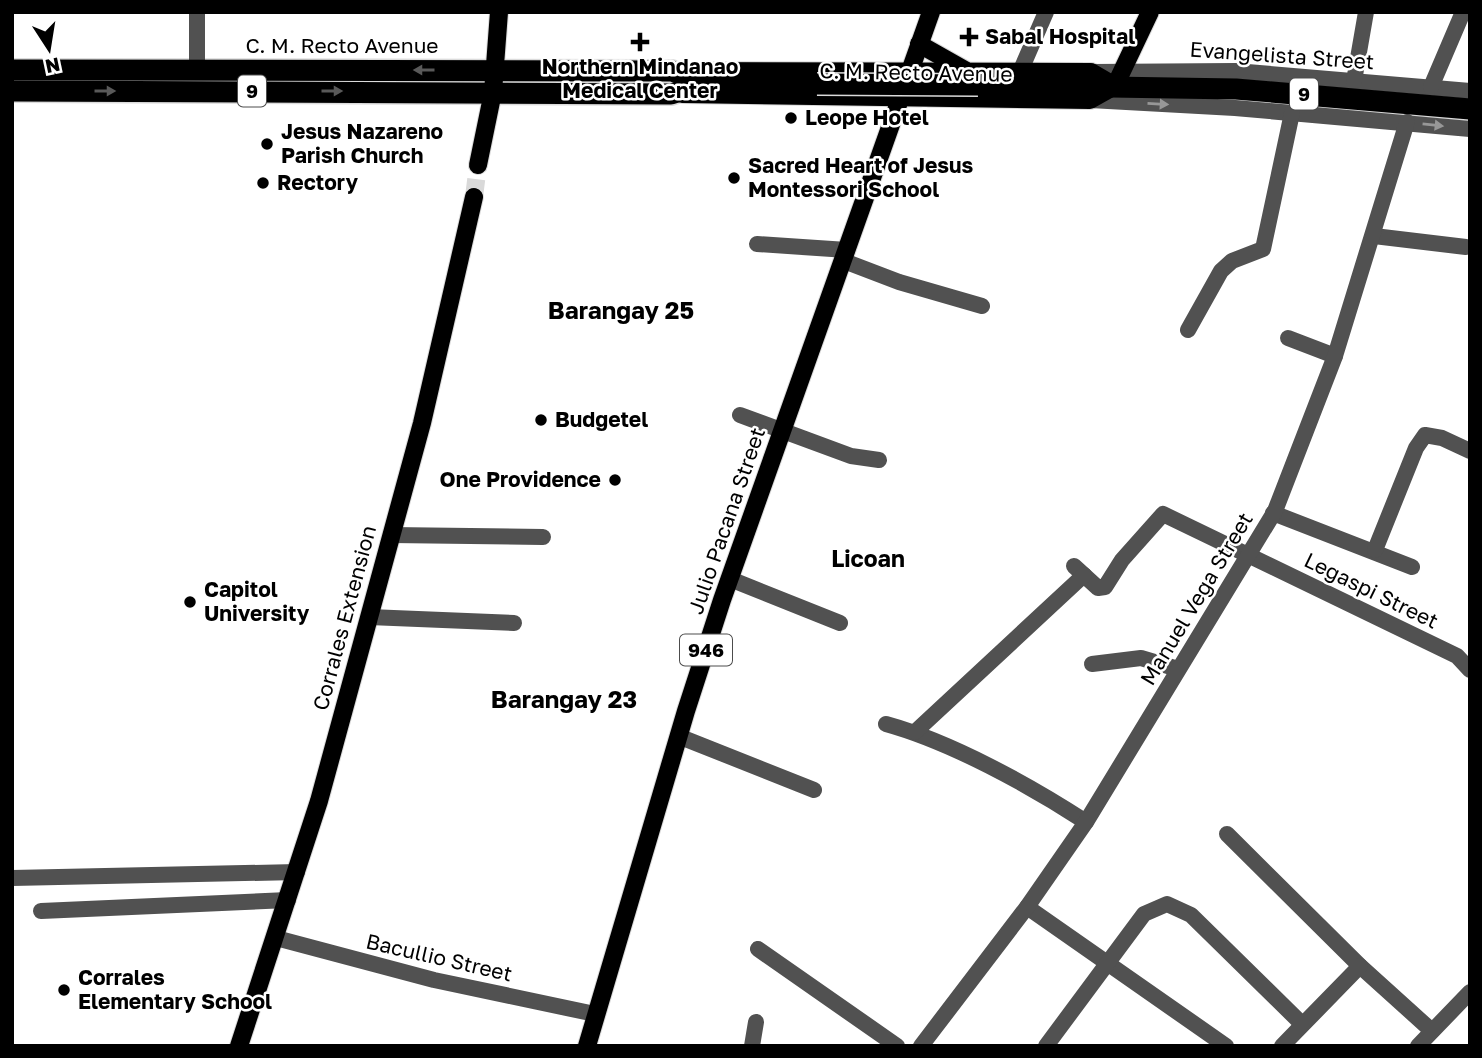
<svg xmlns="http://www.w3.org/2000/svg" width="1482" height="1058" viewBox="0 0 1482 1058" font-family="'Golos Text',sans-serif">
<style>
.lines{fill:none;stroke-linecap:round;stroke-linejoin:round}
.major-tunnel{stroke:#d9d9d9;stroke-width:18;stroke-dasharray:18 9;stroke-linecap:butt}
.major-casing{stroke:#dbdbdb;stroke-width:20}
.highway-casing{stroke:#dbdbdb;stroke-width:24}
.minor{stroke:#515151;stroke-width:16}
.major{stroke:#000;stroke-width:18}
.highway{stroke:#000;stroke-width:21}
.highway-bridge-casing{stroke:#dbdbdb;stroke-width:24;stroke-linecap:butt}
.highway-bridge{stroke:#000;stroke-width:21}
.oneway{fill:#595959}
.oneway2{fill:#979797}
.poi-dot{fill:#000;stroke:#fff;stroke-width:2.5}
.labels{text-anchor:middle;stroke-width:5;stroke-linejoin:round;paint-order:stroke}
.shield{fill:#fff;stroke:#4c4c4c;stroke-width:2}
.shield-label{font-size:19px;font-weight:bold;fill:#000}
.poi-label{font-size:21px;font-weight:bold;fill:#000;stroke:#fff;text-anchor:start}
.street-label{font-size:21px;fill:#000;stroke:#fff}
.neighbourhood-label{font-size:23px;font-weight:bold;fill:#000;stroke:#fff}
.quarter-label{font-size:24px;font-weight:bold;fill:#000;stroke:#fff}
</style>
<rect width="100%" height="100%" fill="#fff"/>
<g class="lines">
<polyline class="major-tunnel" points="474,197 478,165"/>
<defs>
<g id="major">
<polyline points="919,44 965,70"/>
<polyline points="683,71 1091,72 1115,86"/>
<polyline points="1115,86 1150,12"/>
<polyline points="682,94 1090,100 1115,86"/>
<polyline points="478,165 493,92 499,12"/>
<polyline points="239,1046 319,801 422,423 474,197"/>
<polyline points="587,1046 686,711 722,600 931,12"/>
</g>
<g id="highway">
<polyline points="12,70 672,71 707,83"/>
<polyline points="978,85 1236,89 1470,109"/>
<polyline points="12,91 671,94 707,83 817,84"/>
</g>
</defs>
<use href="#major" class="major-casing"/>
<use href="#highway" class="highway-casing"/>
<g class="minor">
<polyline points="197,12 197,70"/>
<polyline points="1020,72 1046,12"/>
<polyline points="1091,72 1235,71 1470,91"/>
<polyline points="1354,81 1366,12"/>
<polyline points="1431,87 1463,12"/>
<polyline points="1090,100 1235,108 1470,129"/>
<polyline points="1374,236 1466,247"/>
<polyline points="757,244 847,250"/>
<polyline points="844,261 899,282 982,306"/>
<polyline points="1188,330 1221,271 1232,261 1263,249 1292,113"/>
<polyline points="1288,338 1335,356"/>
<polyline points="740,415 851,456 879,460"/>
<polyline points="1273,513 1412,567"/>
<polyline points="391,535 543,537"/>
<polyline points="1375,550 1416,448 1425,435 1442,438 1470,451"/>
<polyline points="1074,566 1098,588 1105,587 1122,560 1163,514 1457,656 1470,670"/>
<polyline points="730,579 840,623"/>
<polyline points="369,617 514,623"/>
<polyline points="1092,664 1141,658 1178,669"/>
<path d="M886 724C951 742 1029 785 1086 822"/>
<polyline points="915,732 1084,575"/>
<polyline points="678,736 814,790"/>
<polyline points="1227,834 1360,966 1432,1031"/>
<polyline points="12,878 297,872"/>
<polyline points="1027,907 1226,1046"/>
<polyline points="41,911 288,900"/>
<polyline points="276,938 434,980 595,1014"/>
<polyline points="758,949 897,1046"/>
<polyline points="752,1046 756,1022"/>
<polyline points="921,1046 1027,907 1086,822 1275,511 1335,356 1407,122"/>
<polyline points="1046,1046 1144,914 1167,904 1191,915 1302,1024"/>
<polyline points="1282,1046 1360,966"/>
<polyline points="1418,1046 1470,992"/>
</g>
<use href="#major" class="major"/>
<use href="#highway" class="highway"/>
<defs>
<polyline id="highway-bridge" points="817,84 978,85"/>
</defs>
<use href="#highway-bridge" class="highway-bridge-casing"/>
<use href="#highway-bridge" class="highway-bridge"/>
</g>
<defs><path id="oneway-solid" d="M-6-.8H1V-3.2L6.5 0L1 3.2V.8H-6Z" transform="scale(1.75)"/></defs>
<g class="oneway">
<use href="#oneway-solid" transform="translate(424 70) rotate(180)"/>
<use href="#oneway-solid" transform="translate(105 91)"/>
<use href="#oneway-solid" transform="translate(332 91)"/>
</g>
<g class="oneway2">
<use href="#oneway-solid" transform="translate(1158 104) rotate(3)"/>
<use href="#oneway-solid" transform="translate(1433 125) rotate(6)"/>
</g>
<g class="poi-dot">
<path d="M965.5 26.5h7v7h7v7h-7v7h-7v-7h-7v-7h7z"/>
<path d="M636.5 31.5h7v7h7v7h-7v7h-7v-7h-7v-7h7z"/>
<circle cx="791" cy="118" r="7"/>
<circle cx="267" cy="144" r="7"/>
<circle cx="734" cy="178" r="7"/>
<circle cx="263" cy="183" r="7"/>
<circle cx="541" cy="420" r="7"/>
<circle cx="615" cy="480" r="7"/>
<circle cx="190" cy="602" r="7"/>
<circle cx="64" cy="990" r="7"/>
</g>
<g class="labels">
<g class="shield">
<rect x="238" y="75.5" width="28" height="31" rx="5"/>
<rect x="1290" y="78.5" width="28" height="31" rx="5"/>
<rect x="680" y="634.5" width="52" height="31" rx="5"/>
</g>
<g class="shield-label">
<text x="252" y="98">9</text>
<text x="1304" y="101">9</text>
<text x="706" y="657">946</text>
</g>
<g class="poi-label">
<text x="985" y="44">Sabal Hospital</text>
<text x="640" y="74" text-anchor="middle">Northern Mindanao<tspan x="640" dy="24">Medical Center</tspan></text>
<text x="805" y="125">Leope Hotel</text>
<text x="281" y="139">Jesus Nazareno<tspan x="281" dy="24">Parish Church</tspan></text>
<text x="748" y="173">Sacred Heart of Jesus<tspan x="748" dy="24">Montessori School</tspan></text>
<text x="277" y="190">Rectory</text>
<text x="555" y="427">Budgetel</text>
<text x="601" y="487" text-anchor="end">One Providence</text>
<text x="204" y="597">Capitol<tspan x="204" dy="24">University</tspan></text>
<text x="78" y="985">Corrales<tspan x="78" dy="24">Elementary School</tspan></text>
</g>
<g class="street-label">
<text x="342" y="53">C. M. Recto Avenue</text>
<text transform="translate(1282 56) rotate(4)" y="7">Evangelista Street</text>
<text transform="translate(916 73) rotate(1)" y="7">C. M. Recto Avenue</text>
<text transform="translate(727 521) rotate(-71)" y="7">Julio Pacana Street</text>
<text transform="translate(1371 591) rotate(26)" y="7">Legaspi Street</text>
<text transform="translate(1197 599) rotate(-59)" y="7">Manuel Vega Street</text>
<text transform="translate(345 618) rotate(-75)" y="7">Corrales Extension</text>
<text transform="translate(439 958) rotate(13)" y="7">Bacullio Street</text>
</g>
<g class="neighbourhood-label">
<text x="868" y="567">Licoan</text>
</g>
<g class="quarter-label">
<text x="621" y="319">Barangay 25</text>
<text x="564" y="708">Barangay 23</text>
</g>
</g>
<rect width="1482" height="1058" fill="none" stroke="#000000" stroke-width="28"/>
<g transform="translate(49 49) rotate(168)" stroke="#ffffff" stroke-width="5" paint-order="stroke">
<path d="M0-5L12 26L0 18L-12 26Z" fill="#000000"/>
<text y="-10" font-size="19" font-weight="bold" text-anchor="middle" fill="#000000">N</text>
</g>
</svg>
